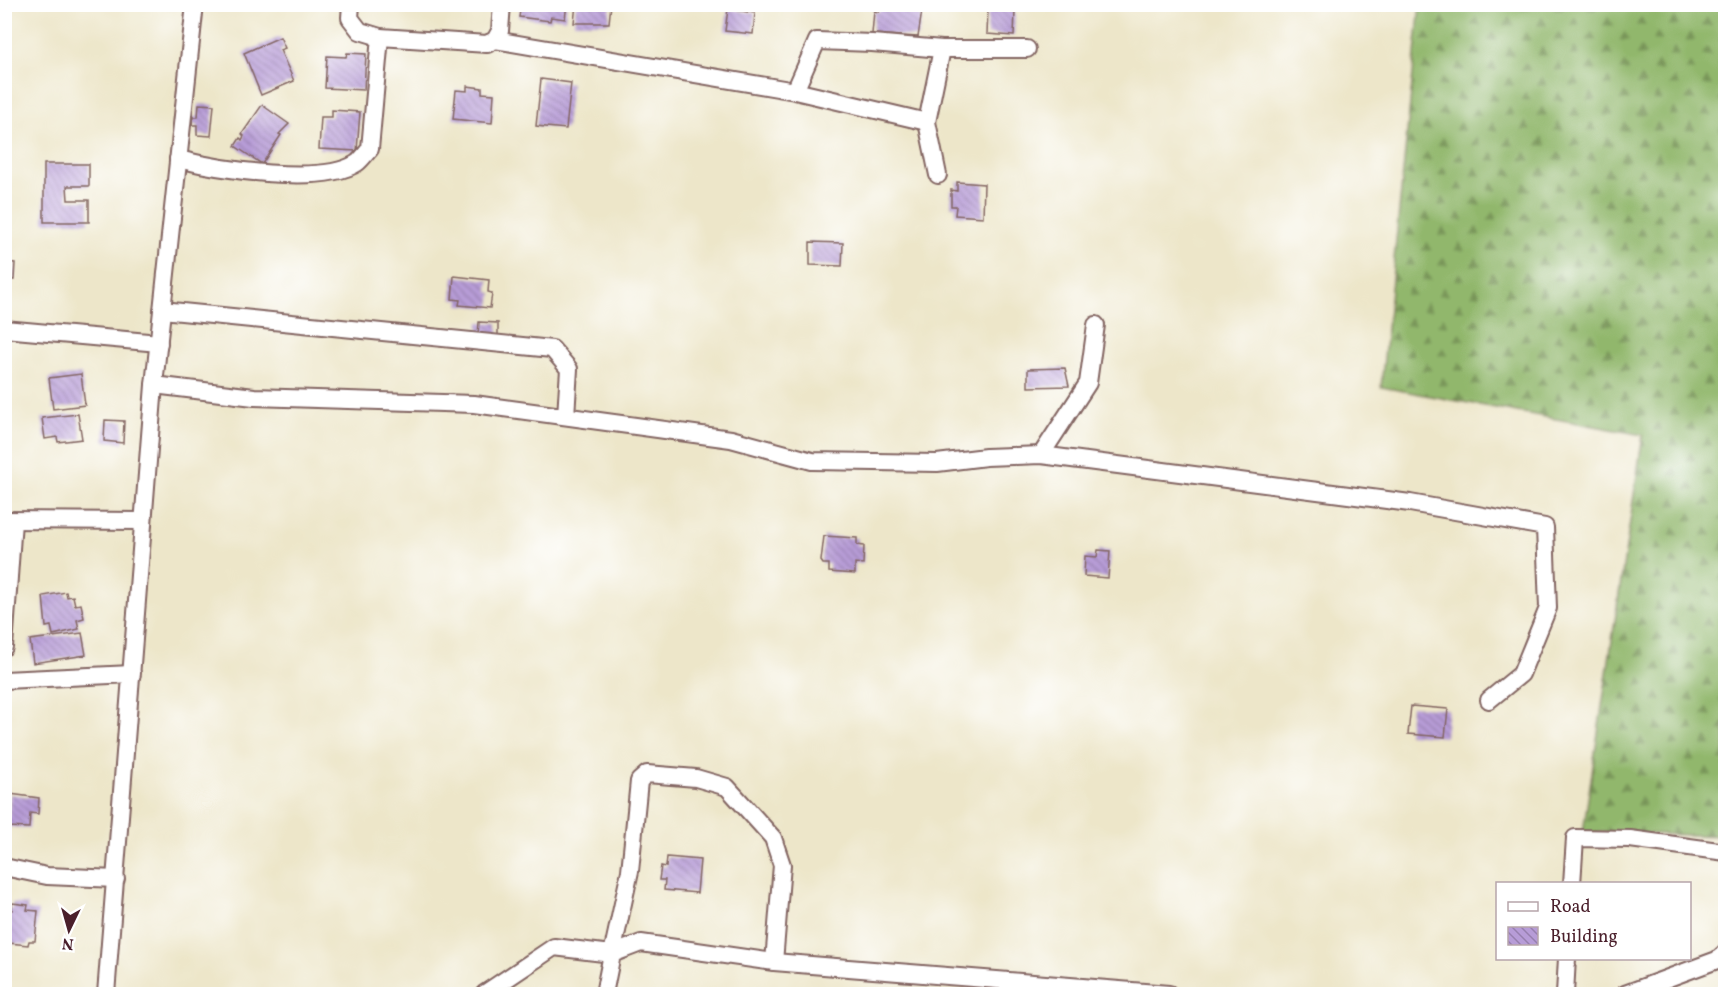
<svg xmlns="http://www.w3.org/2000/svg" width="1730" height="999" viewBox="0 0 1730 999" font-family="Vollkorn,serif">
<style>
.forest{fill:url(#forest-firs);stroke:#6e6b4c;stroke-width:1.5}
.building{fill:url(#building-back-hatch)}
.lines{fill:none;stroke-linecap:round;stroke-linejoin:round}
.minor-casing{stroke:#836562;stroke-width:20}
.minor{stroke:#fff;stroke-width:16}
</style>
<defs>
<pattern id="forest-firs" width="22" height="20" patternUnits="userSpaceOnUse" patternTransform="scale(1.5)"><rect width="22" height="20" fill="#91b76c"/><path d="M5 1l3.5 6h-7zM16 11l3.5 6h-7z" fill="#789459"/></pattern>
<pattern id="building-back-hatch" width="6" height="6" patternUnits="userSpaceOnUse" patternTransform="scale(1.5)"><rect width="6" height="6" fill="#b79cd7"/><path d="M-1 5l2 2M0 0l6 6M5-1l2 2" fill="none" stroke="#977faf"/></pattern>
</defs>
<rect width="100%" height="100%" fill="#fff"/>
<filter id="ink" filterUnits="userSpaceOnUse"><feTurbulence type="fractalNoise" baseFrequency=".0167" numOctaves="2"/><feDisplacementMap in="SourceGraphic" scale="12" xChannelSelector="R" yChannelSelector="G"/><feConvolveMatrix kernelMatrix="1 2 1 2 8 2 1 2 1" color-interpolation-filters="sRGB"/></filter>
<filter id="wash" filterUnits="userSpaceOnUse"><feTurbulence type="fractalNoise" baseFrequency=".008" numOctaves="4" result="noise"/><feDisplacementMap in="SourceGraphic" scale="24" xChannelSelector="R" yChannelSelector="G"/><feGaussianBlur stdDeviation="1.35" result="paint"/><feColorMatrix in="noise" values="0 0 0 0 0 0 0 0 0 0 0 0 0 0 0 0 0 1.4 0 .05"/><feComposite in="paint" operator="in"/></filter>
<g filter="url(#wash)">
<rect width="100%" height="100%" fill="#ede6c9"/>
<polygon class="forest" points="1420,5 1725,5 1725,836 1583,832 1643,435 1381,387"/>
<g id="blocks">
<g class="building">
<polygon points="165,4 175,4 175,9 165,8"/>
<polygon points="521,4 567,4 565,19 551,17 550,21 519,17"/>
<polygon points="576,4 611,4 609,23 574,23"/>
<polygon points="880,4 923,4 918,37 872,34 874,11 879,12"/>
<polygon points="728,9 755,13 753,34 725,31"/>
<polygon points="988,9 1015,10 1014,36 987,34"/>
<polygon points="280,37 285,48 280,50 294,81 261,95 244,53"/>
<polygon points="347,53 366,54 364,90 325,88 327,56 346,57"/>
<polygon points="541,79 571,83 566,129 536,126"/>
<polygon points="467,86 482,88 482,93 494,94 492,123 453,119 456,90 467,91"/>
<polygon points="199,104 214,105 211,136 197,135 197,125 192,125 193,117 198,117"/>
<polygon points="262,105 289,124 279,134 281,135 262,164 235,146 240,138 242,140 244,136 242,134"/>
<polygon points="332,110 360,112 357,151 319,149 321,117 332,117"/>
<polygon points="44,164 89,164 89,186 67,186 68,200 89,200 89,222 44,222"/>
<polygon points="957,182 984,184 983,217 955,215 956,206 951,206 951,190 957,191"/>
<polygon points="810,242 843,243 842,266 810,265"/>
<polygon points="4,262 15,263 14,280 4,280"/>
<polygon points="454,276 489,280 488,292 492,293 490,308 459,305 460,300 452,299"/>
<polygon points="479,322 498,323 498,337 478,335"/>
<polygon points="1065,368 1069,386 1028,387 1028,369"/>
<polygon points="81,374 85,405 53,409 49,378"/>
<polygon points="78,414 82,439 58,442 57,437 45,439 42,418"/>
<polygon points="105,420 124,421 123,443 104,441"/>
<polygon points="824,536 857,538 857,545 864,546 863,564 855,563 855,574 829,572 829,564 823,564 821,561"/>
<polygon points="1098,550 1110,551 1108,578 1084,576 1085,556 1097,557"/>
<polygon points="66,592 67,597 73,596 75,605 81,604 84,618 77,620 79,629 53,635 51,626 46,627 43,596"/>
<polygon points="82,633 86,655 33,663 30,640"/>
<polygon points="1411,706 1448,709 1445,737 1408,734"/>
<polygon points="10,794 39,798 38,814 30,813 29,828 8,827"/>
<polygon points="667,857 700,860 697,893 664,890 665,880 659,880 661,866 666,867"/>
<polygon points="12,903 28,905 27,910 38,911 35,941 29,941 28,945 9,943 9,939 4,939 4,909 12,910"/>
</g>
</g>
</g>
<g filter="url(#ink)">
<use href="#blocks" fill-opacity="0" stroke="#836562" stroke-width="1.5"/>
<g class="lines">
<defs>
<g id="minor">
<polyline points="351,4 350,18 360,31 380,37 487,44 495,40 500,31 502,4"/>
<polyline points="495,40 795,91 817,41 872,43 942,49 1027,49"/>
<polyline points="795,91 927,122"/>
<path d="M178 159C218 169 322 186 357 163 362 159 366 153 370 149L380 37"/>
<polyline points="938,175 927,122 942,49"/>
<polyline points="162,310 552,349 569,369 566,416"/>
<polyline points="4,329 159,343"/>
<polyline points="154,385 254,397 474,404 731,439 812,461 937,463 986,457 1041,455 1410,503 1545,527 1548,608 1521,674 1489,700"/>
<polyline points="1041,455 1088,383 1096,325"/>
<polyline points="4,520 142,521"/>
<polyline points="4,647 13,521"/>
<polyline points="4,680 132,674"/>
<polyline points="4,867 47,876 116,879"/>
<polyline points="1572,884 1575,838 1630,839 1726,852"/>
<polyline points="106,994 154,385 195,4"/>
<polyline points="484,994 554,947 612,954 630,871 639,781 647,774 696,778 727,787 773,838 782,865 774,962"/>
<polyline points="604,994 612,954 641,943 774,962 1169,994"/>
<polyline points="1565,994 1567,958"/>
<polyline points="1625,994 1717,960 1726,952"/>
</g>
</defs>
<use href="#minor" class="minor-casing"/>
<use href="#minor" class="minor"/>
</g>
</g>
<rect width="1730" height="999" fill="none" stroke="#fff" stroke-width="24"/>
<rect x="1496" y="882" width="195" height="78" fill="#ffffff" stroke="#b7a5aa" stroke-width="1.5"/>
<rect x="1508" y="902" width="30" height="9" fill="#ffffff" stroke="#b7a5aa" stroke-width="1.5"/>
<text x="1550" y="912" font-size="18" fill="#4a1f2b">Road</text>
<rect x="1508" y="927" width="30" height="18" fill="url(#building-back-hatch)" stroke="#b7a5aa" stroke-width="1.5"/>
<text x="1550" y="942" font-size="18" fill="#4a1f2b">Building</text>
<g transform="translate(69 930) rotate(185)" stroke="#ffffff" stroke-width="4.5" paint-order="stroke">
<path d="M0-4.5L10 22L0 15L-10 22Z" fill="#4a1f2b"/>
<text y="-9" font-size="16" font-weight="bold" text-anchor="middle" fill="#4a1f2b">N</text>
</g>
</svg>
